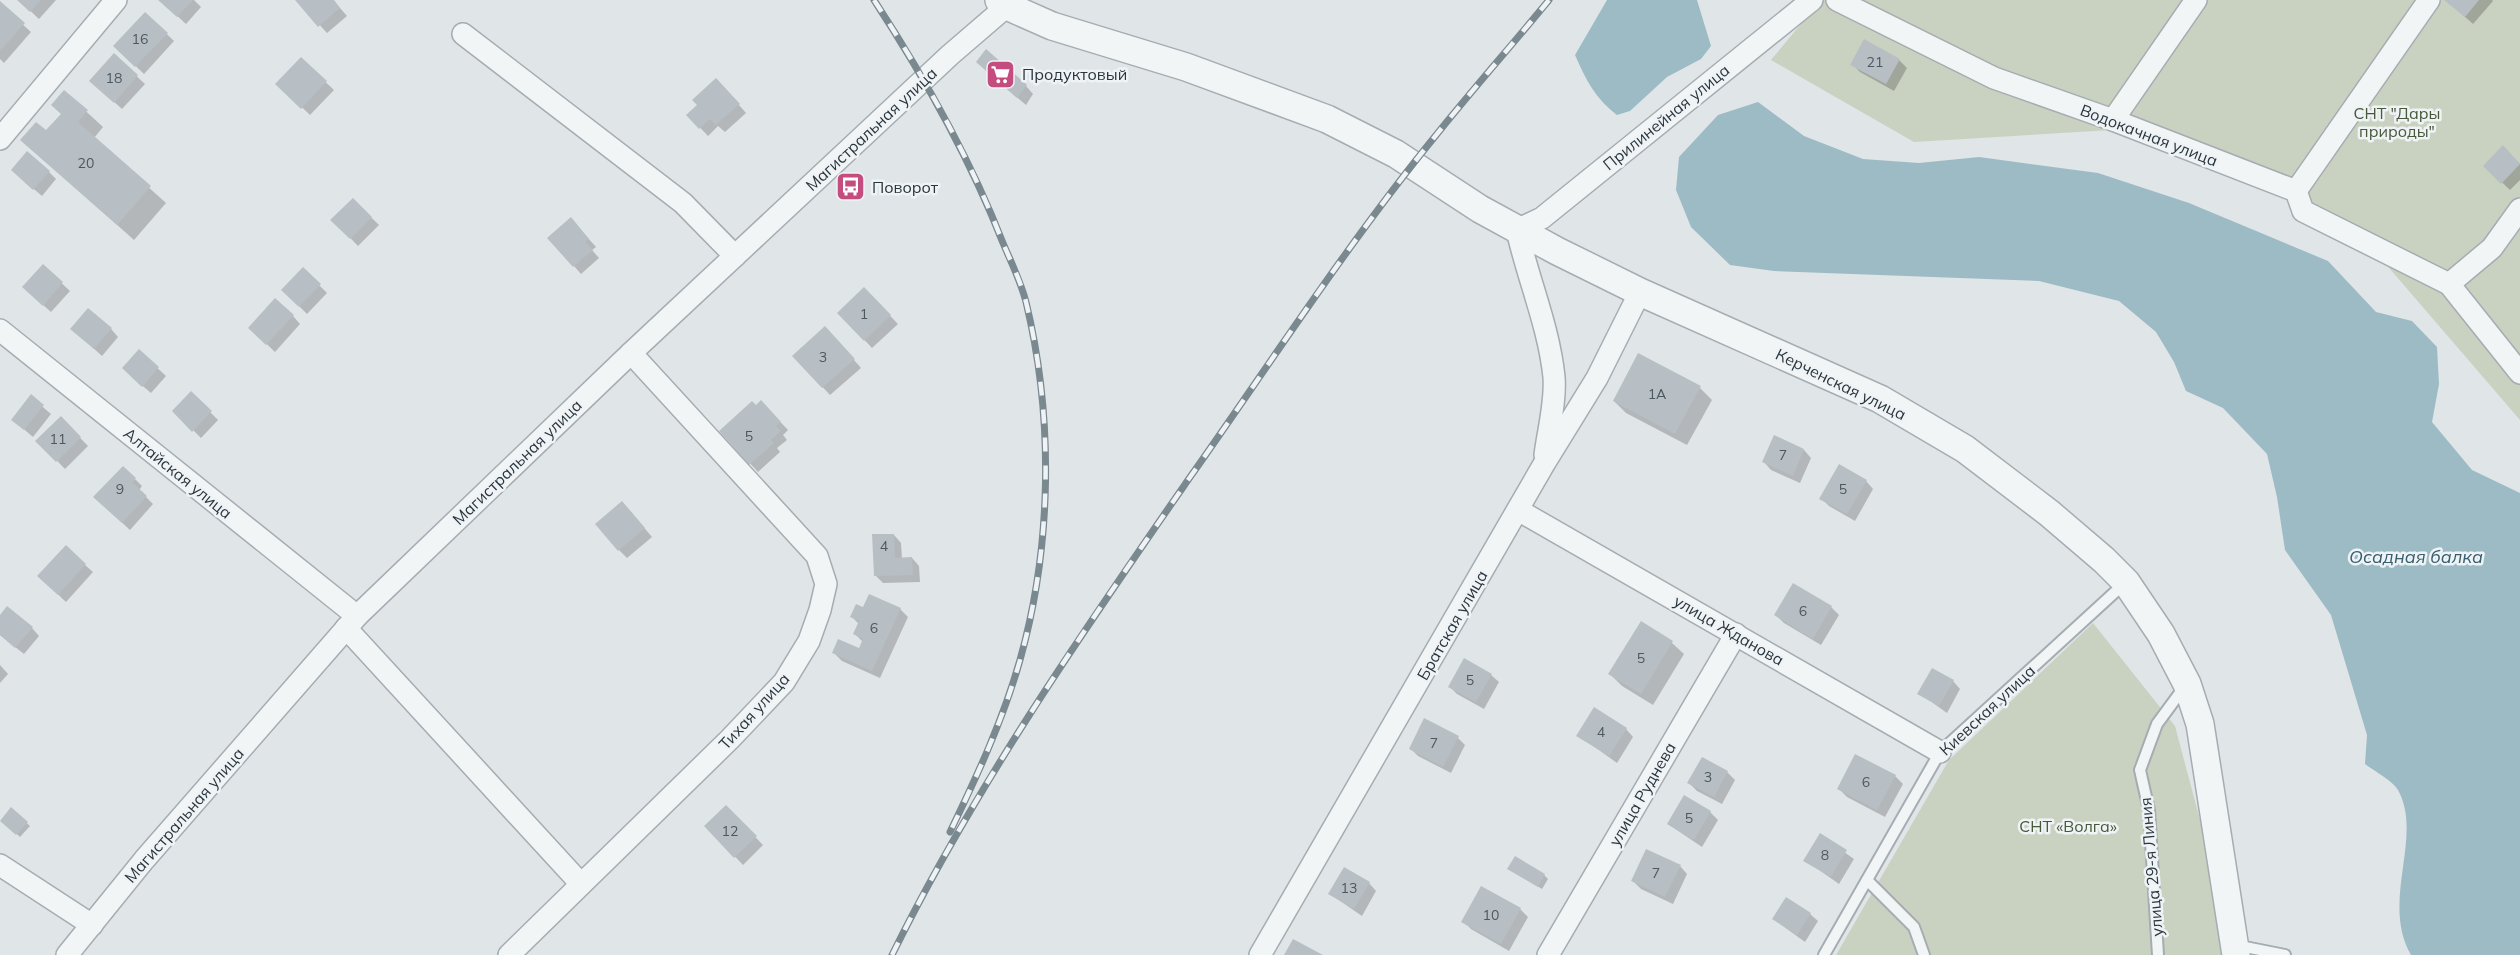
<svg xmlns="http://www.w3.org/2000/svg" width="2520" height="955" viewBox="0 0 2520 955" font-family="Mulish,sans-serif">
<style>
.green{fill:#c9d1c1}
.water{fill:#9dbbc5}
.shadow{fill:#0003}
.building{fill:#b7bfc4}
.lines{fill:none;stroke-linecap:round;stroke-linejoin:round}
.service-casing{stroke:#a5adb2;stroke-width:14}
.minor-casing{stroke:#a5adb2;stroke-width:24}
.tertiary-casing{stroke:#a5adb2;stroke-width:30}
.service{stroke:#f2f5f6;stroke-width:10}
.minor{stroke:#f2f5f6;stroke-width:21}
.tertiary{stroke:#f2f5f6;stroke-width:27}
.rail-casing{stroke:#7a8890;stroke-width:7}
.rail{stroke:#eff3f5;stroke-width:4.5;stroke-dasharray:14;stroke-linecap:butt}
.labels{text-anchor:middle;stroke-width:5;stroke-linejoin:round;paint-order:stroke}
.number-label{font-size:14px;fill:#4c5860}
.poi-label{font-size:16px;fill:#29363e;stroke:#eff3f5;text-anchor:start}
.park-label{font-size:16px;fill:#465938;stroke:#eff3f5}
.street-label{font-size:16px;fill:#29363e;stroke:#eff3f5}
.water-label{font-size:18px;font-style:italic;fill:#365e6f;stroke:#eff3f5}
</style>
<rect width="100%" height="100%" fill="#e0e5e8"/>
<g class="green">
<polygon points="1821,0 2520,0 2520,420 2384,262 2290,197 2112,130 1914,142 1771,60"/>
<polygon points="2093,623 2175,726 2236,955 1836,955 1949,760"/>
</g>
<g class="water">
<path d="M1607 0H1697L1711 46 1701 59 1667 77 1630 111 1617 115C1595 98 1586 80 1575 55Z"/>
<path d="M1758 102 1804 136 1863 159 1919 163 1979 157 2098 173 2189 203 2328 261 2376 312 2412 321 2437 347 2439 384 2432 422 2472 470 2520 493V955H2411C2380 901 2424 837 2398 790 2392 780 2374 771 2365 764L2367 735 2331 615 2285 550 2277 497 2267 454 2223 408 2186 391 2174 362 2156 332 2119 301 2039 281 1774 271 1730 265 1691 227 1676 190 1679 157 1718 115Z"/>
</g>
<g class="shadow">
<polygon points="19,0 56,0 39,19"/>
<polygon points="160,0 194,0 201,7 186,24"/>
<polygon points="297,0 333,0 347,16 327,33"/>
<polygon points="2446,0 2492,0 2493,1 2473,24"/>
<polygon points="0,4 31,32 4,63 0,59"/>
<polygon points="146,14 174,41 144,74 115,46"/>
<polygon points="114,55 145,84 122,109 99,88"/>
<polygon points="301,59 334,90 310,115 278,84"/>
<polygon points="1899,60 1907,68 1894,91 1860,72 1852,64"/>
<polygon points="985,70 1026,86 1033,94 1026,105"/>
<polygon points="724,88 746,113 725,132 718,126 708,136 688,115"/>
<polygon points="65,92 103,127 94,138 166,203 134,240 22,140 46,132 62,114"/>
<polygon points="2503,148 2520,164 2520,180 2510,190 2485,166"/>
<polygon points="49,172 56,179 42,196 21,178"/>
<polygon points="353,200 379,225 358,246 333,220"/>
<polygon points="578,227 596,247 592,250 599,258 581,274 574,266"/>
<polygon points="43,266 70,291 51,312 32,295"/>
<polygon points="303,269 327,293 307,314 283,290"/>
<polygon points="864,289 898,324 872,348 839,313"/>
<polygon points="293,316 300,324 275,352 250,328"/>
<polygon points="111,329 118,337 102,356 80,336"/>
<polygon points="833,336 861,368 830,395 794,356"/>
<polygon points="139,351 166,376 151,393 131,376"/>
<polygon points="1700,388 1712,400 1687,445 1626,413 1614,401"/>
<polygon points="191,393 218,420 201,438 174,411"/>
<polygon points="31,397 51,414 33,437 13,420"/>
<polygon points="769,410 788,430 783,435 787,440 777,448 780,452 758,472 721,432"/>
<polygon points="61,418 88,446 65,469 38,441"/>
<polygon points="1804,450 1811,458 1800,483 1771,470 1764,462"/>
<polygon points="135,479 142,486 139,490 153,504 130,530 103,505"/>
<polygon points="1866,481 1873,489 1855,521 1829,506 1821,498"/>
<polygon points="630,511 652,537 627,558 619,550"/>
<polygon points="894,535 901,543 902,559 912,558 919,566 920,582 883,583 875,575"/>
<polygon points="85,565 93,572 66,602 47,584"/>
<polygon points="1794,585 1831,607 1839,615 1821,645 1784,623 1776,615"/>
<polygon points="864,609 900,609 908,617 880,678 842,661 834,653 860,650 863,642 855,634 859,624 852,617"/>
<polygon points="0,617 32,628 39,636 24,654 0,635"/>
<polygon points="1642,623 1672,643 1684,654 1653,705 1622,686 1610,674"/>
<polygon points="0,665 8,674 0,683"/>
<polygon points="1491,675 1499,682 1484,709 1457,694 1450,687"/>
<polygon points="1953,681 1960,689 1947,713 1919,693"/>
<polygon points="1626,729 1633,737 1617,763 1578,735"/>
<polygon points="1458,738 1465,745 1451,773 1418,756 1410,748"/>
<polygon points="1727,772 1735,780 1722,804 1697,791 1689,783"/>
<polygon points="1895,776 1903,784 1885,817 1847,797 1839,789"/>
<polygon points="726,807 763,845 743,865 706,826"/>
<polygon points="11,809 30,826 20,837 2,820"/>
<polygon points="1710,812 1718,820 1702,847 1668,824"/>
<polygon points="1820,835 1854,859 1839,884 1805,860"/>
<polygon points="1680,866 1687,874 1673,904 1641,889 1633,881"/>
<polygon points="1509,869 1544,875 1548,879 1542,889"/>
<polygon points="1369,883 1376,891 1362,916 1330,894"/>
<polygon points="1520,909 1528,917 1509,951 1471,929 1463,921"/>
<polygon points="1810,914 1818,921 1805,942 1773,919"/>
</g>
<g class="building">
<polygon points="17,0 41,0 30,12"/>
<polygon points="158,0 193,0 177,17"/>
<polygon points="295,0 334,0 340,8 318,27"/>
<polygon points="2444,0 2479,0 2465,17"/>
<polygon points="0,1 25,23 0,51"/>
<polygon points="145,12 168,33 135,67 113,46"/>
<polygon points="1864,39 1900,59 1886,84 1850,65"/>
<polygon points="986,49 1027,85 1017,98 976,62"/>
<polygon points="114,53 138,75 114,103 89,81"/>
<polygon points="301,57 327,81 301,109 275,84"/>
<polygon points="716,78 740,104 716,125 710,119 699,129 686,115 697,105 692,100"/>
<polygon points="64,90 88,110 78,122 151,186 117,225 20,140 36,122 46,130 61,114 51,105"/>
<polygon points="2503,145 2520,164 2501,184 2483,166"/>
<polygon points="27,151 50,171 33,190 11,170"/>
<polygon points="353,198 372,217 350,239 330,220"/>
<polygon points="571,217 589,239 585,242 593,250 573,267 547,238"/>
<polygon points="43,264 63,282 43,306 22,287"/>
<polygon points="303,267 321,284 299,307 281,290"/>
<polygon points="864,287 891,315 864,341 837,313"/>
<polygon points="275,298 294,315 266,345 248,328"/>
<polygon points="88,308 112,328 94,349 70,329"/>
<polygon points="825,326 855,359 822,388 792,356"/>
<polygon points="139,349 159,367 142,387 122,368"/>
<polygon points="1638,353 1701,386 1675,434 1613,401"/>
<polygon points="191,391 212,411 192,432 172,411"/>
<polygon points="31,394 44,405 24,430 11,420"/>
<polygon points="761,400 781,422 776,426 781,431 771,440 774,443 749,465 719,431 752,401 756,405"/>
<polygon points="61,416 81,437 56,462 35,441"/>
<polygon points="1774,435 1804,449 1793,476 1762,462"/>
<polygon points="1839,464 1867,480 1847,514 1819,499"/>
<polygon points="123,466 136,478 132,482 147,496 122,523 93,497"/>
<polygon points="622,501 645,528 618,551 595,524"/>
<polygon points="872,534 894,534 895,558 912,557 913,575 874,576"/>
<polygon points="66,545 86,564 58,595 37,576"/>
<polygon points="1793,583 1832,606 1813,639 1774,615"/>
<polygon points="869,594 901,608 872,671 832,653 838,639 859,648 863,639 853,634 859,621 850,617 856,604 863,607"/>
<polygon points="7,606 33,627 15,648 0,635 0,615"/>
<polygon points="1641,621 1673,641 1641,694 1608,674"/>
<polygon points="1464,658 1492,674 1476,702 1448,687"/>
<polygon points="1932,668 1954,680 1939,706 1917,694"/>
<polygon points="1594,707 1627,728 1609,756 1576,736"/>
<polygon points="1424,718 1459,736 1443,767 1409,749"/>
<polygon points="1855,754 1896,775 1877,810 1837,789"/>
<polygon points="1702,757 1728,771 1714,797 1687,783"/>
<polygon points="1684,795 1711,811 1694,840 1667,824"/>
<polygon points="726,805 757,836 734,858 704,826"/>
<polygon points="11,807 28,822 16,835 0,821"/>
<polygon points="1820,833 1847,850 1831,877 1803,861"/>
<polygon points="1646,849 1681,865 1665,897 1631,881"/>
<polygon points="1515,856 1545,874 1538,887 1507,869"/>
<polygon points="1344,867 1370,882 1354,909 1328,894"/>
<polygon points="1481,886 1521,908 1501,944 1461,922"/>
<polygon points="1786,897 1811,913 1797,935 1772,919"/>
<polygon points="1293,939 1323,955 1284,955"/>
</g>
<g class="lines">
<defs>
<g id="service">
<polyline points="1867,880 1914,927 1924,955"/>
<polyline points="2235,945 2285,955"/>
<polyline points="1824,955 1940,752 2126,582"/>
<polyline points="2158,955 2149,810 2140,770 2157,724 2185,686"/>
</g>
<g id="minor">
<polyline points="1837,0 1994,78 2113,120 2296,191 2303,211 2449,284 2520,373"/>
<polyline points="463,34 683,203 735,256"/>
<polyline points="2113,120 2196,0"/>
<polyline points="0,139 116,0"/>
<polyline points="2296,191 2429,0"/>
<polyline points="2449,284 2492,248 2520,209"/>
<polyline points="0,330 357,616"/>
<path d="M1545 455C1548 431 1556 402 1554 377 1549 327 1528 279 1517 230L1542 218 1812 0"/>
<polyline points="1518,510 1940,752"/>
<polyline points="346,628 581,884"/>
<polyline points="0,865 92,925"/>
<polyline points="67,955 144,860 357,616 631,353 950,55 1007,6"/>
<polyline points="509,955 730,739 784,682 809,641 820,610 826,584 817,556 631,353"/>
<polyline points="1260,955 1544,464 1597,378 1640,292"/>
<polyline points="1548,955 1736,634"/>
</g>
<polyline id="tertiary" points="999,0 1007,6 1052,26 1186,67 1327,119 1396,154 1480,209 1557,251 1640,292 1880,399 1965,449 2049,513 2104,560 2126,582 2161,634 2187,684 2200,724 2236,955"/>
</defs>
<use href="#service" class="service-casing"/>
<use href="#minor" class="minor-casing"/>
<use href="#tertiary" class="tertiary-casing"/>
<use href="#service" class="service"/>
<use href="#minor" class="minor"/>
<use href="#tertiary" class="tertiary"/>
<defs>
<g id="rail">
<path d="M874 0C925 78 969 156 1003 243 1011 262 1021 282 1026 302 1054 418 1052 546 1020 660 1003 720 977 776 950 832"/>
<path d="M892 955C975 787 1082 633 1188 480 1270 364 1347 244 1437 134 1473 89 1512 45 1549 0"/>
</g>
</defs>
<use href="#rail" class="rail-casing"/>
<use href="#rail" class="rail"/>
</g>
<defs>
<symbol id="supermarket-square" viewBox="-11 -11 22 22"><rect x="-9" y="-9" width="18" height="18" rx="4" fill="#c54c7e" stroke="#eff3f5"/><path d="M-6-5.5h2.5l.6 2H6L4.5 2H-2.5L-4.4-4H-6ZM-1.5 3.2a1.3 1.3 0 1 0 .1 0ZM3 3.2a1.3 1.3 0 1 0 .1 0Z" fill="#fff"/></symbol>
<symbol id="bus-square" viewBox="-11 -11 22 22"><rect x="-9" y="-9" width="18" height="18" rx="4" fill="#c54c7e" stroke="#eff3f5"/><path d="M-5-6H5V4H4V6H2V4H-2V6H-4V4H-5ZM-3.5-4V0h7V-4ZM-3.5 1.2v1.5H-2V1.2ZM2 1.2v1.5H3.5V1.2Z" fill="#fff"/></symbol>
</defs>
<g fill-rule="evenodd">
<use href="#supermarket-square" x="984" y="58" width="33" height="33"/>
<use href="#bus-square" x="834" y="170" width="33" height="33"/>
</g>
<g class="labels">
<g class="number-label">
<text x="140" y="44">16</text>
<text x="1875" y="67">21</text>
<text x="114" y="83">18</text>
<text x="86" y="168">20</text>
<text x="864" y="319">1</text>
<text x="823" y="362">3</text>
<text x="1657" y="399">1А</text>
<text x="749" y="441">5</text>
<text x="58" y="444">11</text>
<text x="1783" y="460">7</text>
<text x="120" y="494">9</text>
<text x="1843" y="494">5</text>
<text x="884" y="551">4</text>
<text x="1803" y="616">6</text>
<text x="874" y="633">6</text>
<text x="1641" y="663">5</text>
<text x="1470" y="685">5</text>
<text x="1601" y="737">4</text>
<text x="1434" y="748">7</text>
<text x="1708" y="782">3</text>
<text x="1866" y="787">6</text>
<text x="1689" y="823">5</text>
<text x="730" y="836">12</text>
<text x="1825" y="860">8</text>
<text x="1656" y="878">7</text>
<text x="1349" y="893">13</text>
<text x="1491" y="920">10</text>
</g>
<g class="poi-label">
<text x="1022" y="80">Продуктовый</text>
<text x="872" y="193">Поворот</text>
</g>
<g class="park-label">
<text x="2397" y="119">СНТ "Дары<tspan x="2397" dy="18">природы"</tspan></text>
<text x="2068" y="832">СНТ «Волга»</text>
</g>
<g class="street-label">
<text transform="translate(1666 117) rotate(-39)" y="6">Прилинейная улица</text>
<text transform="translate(871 129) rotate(-43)" y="6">Магистральная улица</text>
<text transform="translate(2149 135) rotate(21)" y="6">Водокачная улица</text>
<text transform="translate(1841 384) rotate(26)" y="6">Керченская улица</text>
<text transform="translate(517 462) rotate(-44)" y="6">Магистральная улица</text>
<text transform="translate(178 473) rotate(39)" y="6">Алтайская улица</text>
<text transform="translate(1452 625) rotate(-60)" y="6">Братская улица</text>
<text transform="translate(1729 630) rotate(30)" y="6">улица Жданова</text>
<text transform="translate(1987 710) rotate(-43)" y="6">Киевская улица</text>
<text transform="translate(754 711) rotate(-48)" y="6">Тихая улица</text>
<text transform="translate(1642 794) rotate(-60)" y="6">улица Руднева</text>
<text transform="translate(184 815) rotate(-49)" y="6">Магистральная улица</text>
<text transform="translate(2151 867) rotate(-95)" y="6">улица 29-я Линия</text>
</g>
<g class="water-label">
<text x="2416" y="563">Осадная балка</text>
</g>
</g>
</svg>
